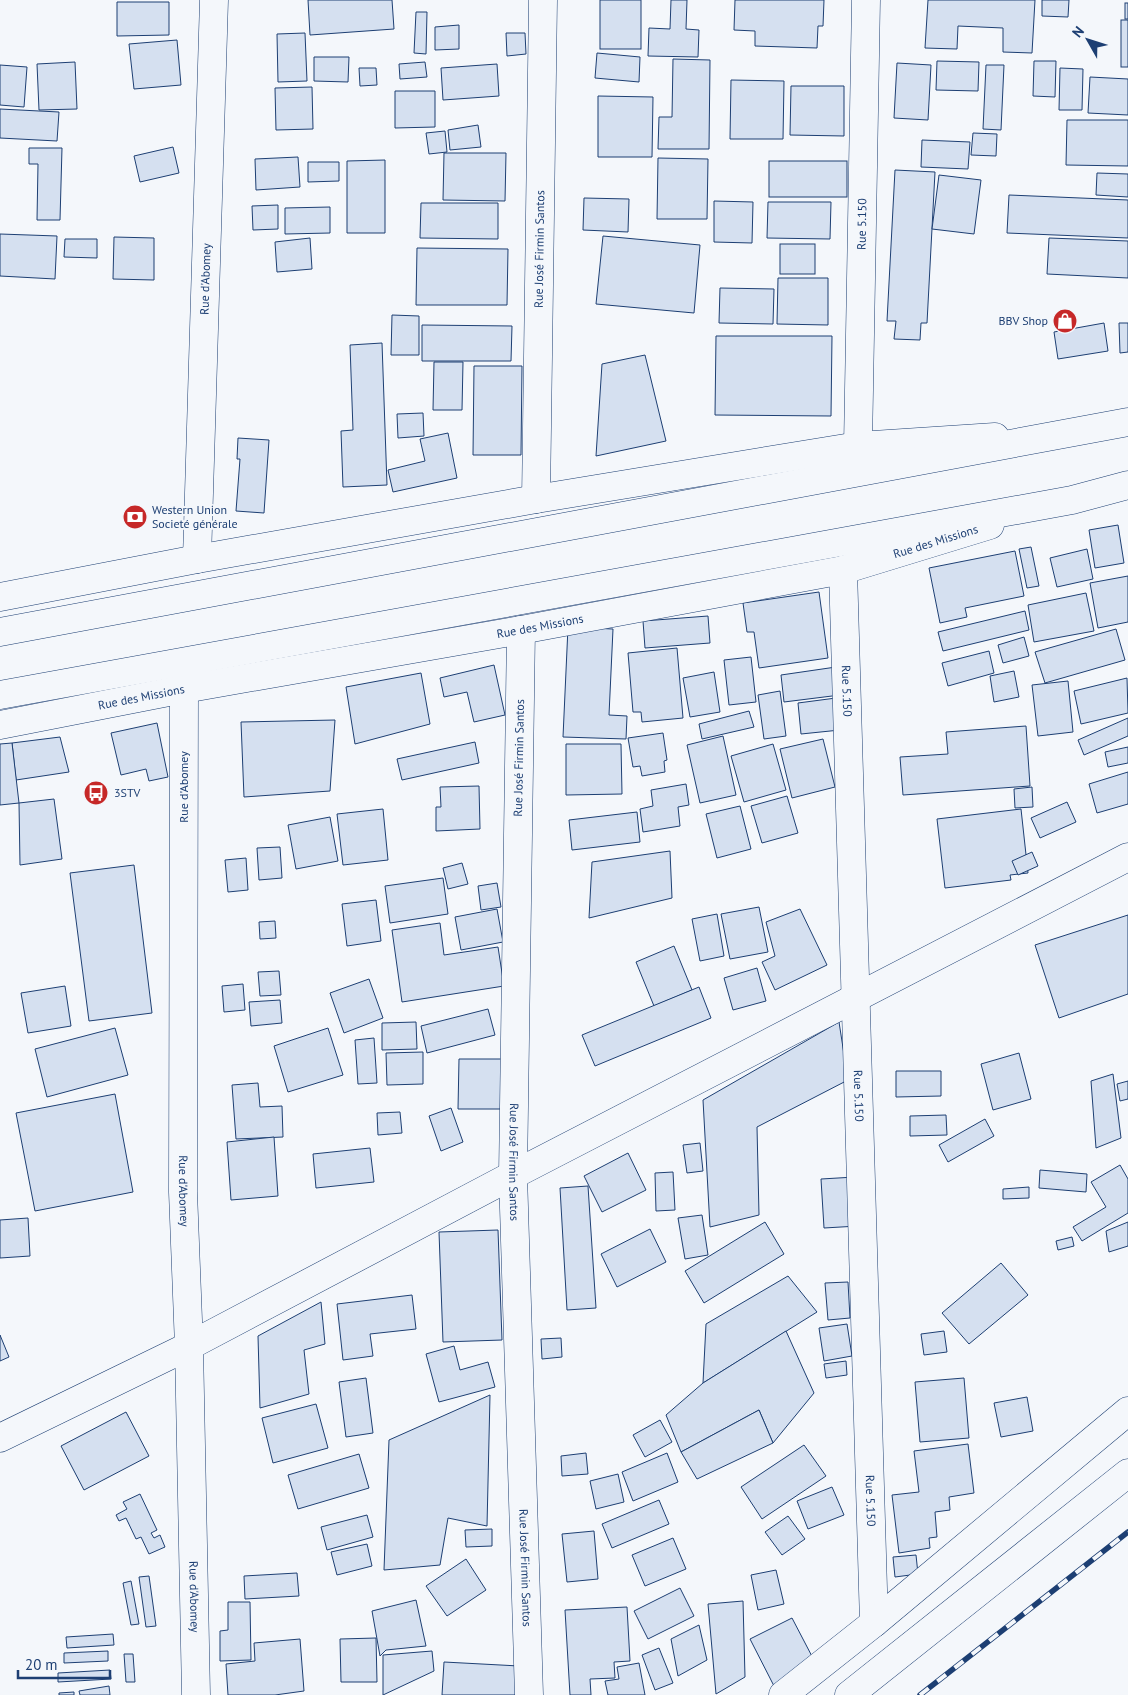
<svg xmlns="http://www.w3.org/2000/svg" width="1128" height="1695" viewBox="0 0 1128 1695" font-family="'PT Sans',sans-serif">
<style>
.building{fill:#d5e0f0;stroke:#1d3f73}
.lines{fill:none;stroke-linecap:round;stroke-linejoin:round}
.street-casing{stroke:#1d3f73;stroke-width:29}
.secondary-casing{stroke:#1d3f73;stroke-width:29}
.highway-casing{stroke:#1d3f73;stroke-width:29}
.street{stroke:#f4f7fb;stroke-width:28}
.secondary{stroke:#f4f7fb;stroke-width:28}
.highway{stroke:#f4f7fb;stroke-width:28}
.rail-casing{stroke:#1d3f73;stroke-width:5.5}
.rail{stroke:#f4f7fb;stroke-width:4;stroke-dasharray:11;stroke-linecap:butt}
.labels{text-anchor:middle;stroke-width:4;stroke-linejoin:round;paint-order:stroke}
.street-label{font-size:12px;fill:#1d3f73;stroke:#f4f7fb}
.poi-label{font-size:12px;fill:#1d3f73;stroke:#f4f7fb;text-anchor:start}
</style>
<rect width="100%" height="100%" fill="#f4f7fb"/>
<g class="building">
<polygon points="308,0 392,0 394,29 310,35"/>
<rect x="600" y="0" width="41" height="49"/>
<polygon points="671,0 687,0 686,29 699,30 698,57 648,56 649,28 670,29"/>
<polygon points="735,0 824,0 823,26 818,26 817,48 755,46 755,31 734,30"/>
<polygon points="928,0 1035,0 1032,53 1003,52 1003,28 958,26 957,49 925,48"/>
<polygon points="1042,0 1069,0 1068,17 1042,16"/>
<polygon points="117,2 169,2 169,35 117,36"/>
<rect x="1125" y="3" width="3" height="16"/>
<polygon points="416,12 427,12 426,54 414,53"/>
<rect x="1121" y="20" width="7" height="47"/>
<polygon points="459,25 459,49 435,50 435,27"/>
<polygon points="305,33 307,81 278,82 277,34"/>
<polygon points="506,33 525,33 526,54 507,56"/>
<polygon points="177,40 181,85 134,89 129,44"/>
<polygon points="597,53 640,57 639,82 595,78"/>
<polygon points="314,57 349,57 348,82 314,81"/>
<polygon points="673,59 710,60 709,149 658,149 659,117 672,117"/>
<polygon points="937,61 979,62 978,91 936,90"/>
<polygon points="1034,61 1056,61 1055,97 1033,96"/>
<polygon points="75,62 77,109 39,110 37,64"/>
<polygon points="425,62 427,77 400,79 399,64"/>
<polygon points="897,63 931,65 928,120 894,118"/>
<polygon points="497,64 499,96 443,100 441,68"/>
<polygon points="0,65 27,67 24,107 0,105"/>
<polygon points="986,65 1004,65 1001,130 983,129"/>
<polygon points="359,68 376,68 377,85 360,86"/>
<polygon points="1060,68 1083,69 1082,110 1059,110"/>
<polygon points="1090,77 1128,79 1128,115 1088,113"/>
<polygon points="731,80 784,81 783,139 730,139"/>
<polygon points="791,86 844,86 844,136 790,135"/>
<polygon points="312,87 313,129 276,130 275,88"/>
<polygon points="395,91 435,91 435,127 395,128"/>
<polygon points="598,96 653,97 652,157 598,157"/>
<polygon points="0,109 59,112 57,141 0,138"/>
<polygon points="1067,120 1128,120 1128,166 1066,165"/>
<polygon points="478,125 481,147 450,150 448,130"/>
<polygon points="445,131 447,152 429,154 426,133"/>
<polygon points="973,133 997,134 996,156 971,155"/>
<polygon points="922,140 970,142 968,169 921,167"/>
<polygon points="173,147 179,173 140,182 134,156"/>
<polygon points="29,148 62,148 60,220 37,220 38,164 29,164"/>
<polygon points="444,153 506,153 505,201 443,200"/>
<polygon points="298,157 300,187 256,190 255,159"/>
<polygon points="658,158 708,159 707,219 657,219"/>
<polygon points="385,160 385,233 347,233 347,161"/>
<rect x="769" y="161" width="78" height="36"/>
<polygon points="308,162 339,162 339,181 308,182"/>
<polygon points="895,170 935,172 927,323 921,323 920,340 894,339 896,321 887,321"/>
<polygon points="1097,173 1128,174 1128,197 1096,195"/>
<polygon points="939,175 981,180 974,234 932,229"/>
<polygon points="1009,195 1128,200 1128,238 1007,233"/>
<polygon points="584,198 629,199 628,232 583,230"/>
<polygon points="714,201 753,202 752,243 714,242"/>
<polygon points="768,202 831,202 830,239 767,238"/>
<polygon points="421,203 498,203 498,239 420,238"/>
<polygon points="278,205 278,229 253,230 252,206"/>
<polygon points="330,207 330,233 285,234 285,208"/>
<polygon points="0,234 57,236 55,279 0,276"/>
<polygon points="603,236 700,245 694,313 596,304"/>
<polygon points="114,237 154,238 154,280 113,279"/>
<polygon points="310,238 312,269 277,272 275,242"/>
<polygon points="1049,238 1128,241 1128,278 1047,274"/>
<polygon points="65,239 97,239 97,258 64,257"/>
<rect x="780" y="244" width="35" height="30"/>
<polygon points="417,248 508,249 507,305 416,305"/>
<polygon points="778,278 828,278 828,325 777,324"/>
<polygon points="720,288 774,289 773,324 719,323"/>
<polygon points="392,315 419,316 419,355 391,355"/>
<polygon points="1104,323 1108,351 1058,359 1054,332"/>
<polygon points="1119,323 1128,323 1128,352 1120,353"/>
<polygon points="422,325 512,326 511,361 422,361"/>
<polygon points="716,336 832,336 831,416 715,415"/>
<polygon points="382,343 387,485 343,487 341,431 353,430 350,345"/>
<polygon points="645,355 666,441 596,456 602,364"/>
<polygon points="434,362 463,362 462,410 433,410"/>
<polygon points="474,366 522,366 521,455 473,455"/>
<polygon points="423,413 424,436 398,438 397,414"/>
<polygon points="448,433 457,478 393,492 388,470 425,461 420,439"/>
<polygon points="238,438 269,440 264,513 236,511 240,459 237,459"/>
<polygon points="1118,525 1124,563 1095,568 1089,530"/>
<polygon points="1031,547 1039,586 1027,588 1019,549"/>
<polygon points="1087,549 1093,579 1057,587 1050,558"/>
<polygon points="1015,551 1024,596 965,608 967,617 940,623 929,568"/>
<polygon points="1128,576 1128,622 1098,628 1090,583"/>
<polygon points="819,592 828,658 759,668 754,632 747,632 743,603"/>
<polygon points="1086,593 1094,631 1034,642 1028,605"/>
<polygon points="1025,611 1029,630 943,651 938,632"/>
<polygon points="708,616 710,643 645,648 643,621"/>
<polygon points="568,627 613,629 609,715 627,716 626,739 563,737"/>
<polygon points="1116,629 1125,660 1045,683 1035,652"/>
<polygon points="1024,637 1029,656 1003,663 998,645"/>
<polygon points="677,648 683,718 642,722 641,712 633,712 628,653"/>
<polygon points="989,651 994,673 948,686 942,663"/>
<polygon points="751,657 756,702 729,705 724,660"/>
<polygon points="494,665 505,715 474,722 467,692 444,697 440,678"/>
<polygon points="836,667 840,695 784,702 781,675"/>
<polygon points="1014,671 1019,697 994,702 990,676"/>
<polygon points="714,672 720,712 690,717 683,678"/>
<polygon points="421,673 430,724 355,744 346,687"/>
<polygon points="1127,678 1128,713 1081,724 1074,691"/>
<polygon points="1068,681 1073,732 1038,736 1032,685"/>
<polygon points="780,691 786,736 764,739 758,695"/>
<polygon points="836,698 840,730 801,734 798,703"/>
<polygon points="749,711 754,727 702,739 699,724"/>
<polygon points="1128,718 1128,736 1084,755 1078,740"/>
<polygon points="335,720 330,791 244,797 241,722"/>
<polygon points="157,723 168,777 149,781 146,769 121,775 111,733"/>
<polygon points="1026,726 1030,786 903,795 900,757 948,754 946,732"/>
<polygon points="663,733 667,760 664,761 665,772 642,776 640,766 633,767 628,738"/>
<polygon points="723,736 736,795 700,803 687,745"/>
<polygon points="60,737 69,772 16,780 12,743"/>
<polygon points="823,739 835,787 792,798 780,749"/>
<polygon points="475,742 479,763 402,780 397,759"/>
<polygon points="12,743 19,803 0,805 0,744"/>
<polygon points="566,744 621,744 622,794 566,795"/>
<polygon points="773,744 786,790 744,802 731,756"/>
<polygon points="1128,747 1128,763 1108,767 1105,752"/>
<polygon points="1128,772 1128,804 1097,813 1089,784"/>
<polygon points="686,784 689,805 678,807 680,826 643,832 640,809 653,806 651,790"/>
<polygon points="479,786 480,829 436,831 436,807 441,807 440,787"/>
<polygon points="1032,787 1033,807 1015,808 1014,789"/>
<polygon points="787,796 798,833 762,843 751,806"/>
<polygon points="54,799 62,859 20,865 19,803"/>
<polygon points="1067,802 1076,822 1040,838 1031,818"/>
<polygon points="740,806 751,849 717,858 706,814"/>
<polygon points="383,809 388,860 343,865 337,814"/>
<polygon points="1021,809 1028,873 1010,875 1011,880 945,888 937,819"/>
<polygon points="637,812 640,842 572,850 569,820"/>
<polygon points="330,817 338,861 296,869 288,825"/>
<polygon points="280,847 282,878 259,880 257,848"/>
<polygon points="670,851 672,898 589,918 592,862"/>
<polygon points="1032,852 1038,866 1018,875 1012,861"/>
<polygon points="246,858 248,890 228,892 225,860"/>
<polygon points="462,863 468,884 448,889 443,868"/>
<polygon points="134,865 152,1013 89,1021 70,873"/>
<polygon points="443,878 448,914 390,923 385,886"/>
<polygon points="497,883 501,907 481,910 478,886"/>
<polygon points="376,900 381,941 347,946 342,904"/>
<polygon points="759,907 768,952 730,959 721,914"/>
<polygon points="497,909 503,942 461,950 455,917"/>
<polygon points="800,909 827,965 775,990 762,962 775,956 766,922"/>
<polygon points="717,914 724,956 700,961 692,919"/>
<polygon points="1128,915 1128,994 1059,1018 1035,945"/>
<polygon points="275,921 276,938 260,939 259,922"/>
<polygon points="440,923 444,955 498,947 504,986 402,1002 392,930"/>
<polygon points="674,946 692,990 654,1006 636,962"/>
<polygon points="757,968 766,1001 733,1010 724,978"/>
<polygon points="279,971 281,995 260,996 258,972"/>
<polygon points="369,979 383,1018 344,1033 330,993"/>
<polygon points="243,984 245,1010 224,1012 222,986"/>
<polygon points="65,986 71,1026 28,1033 21,993"/>
<polygon points="699,987 711,1018 595,1066 582,1035"/>
<polygon points="280,1000 282,1023 251,1026 249,1002"/>
<polygon points="488,1009 495,1035 427,1053 421,1026"/>
<polygon points="416,1022 417,1049 382,1050 382,1023"/>
<polygon points="839,1022 848,1080 757,1127 759,1215 710,1227 703,1100"/>
<polygon points="115,1028 128,1075 47,1097 35,1049"/>
<polygon points="328,1028 343,1075 288,1092 274,1046"/>
<polygon points="374,1038 377,1083 358,1084 355,1040"/>
<polygon points="423,1052 423,1084 387,1085 386,1053"/>
<polygon points="1019,1053 1031,1099 993,1110 981,1064"/>
<polygon points="459,1059 506,1059 505,1109 458,1109"/>
<polygon points="896,1071 941,1071 941,1096 896,1097"/>
<polygon points="1113,1074 1121,1138 1096,1148 1091,1081"/>
<polygon points="1128,1081 1128,1099 1120,1101 1117,1084"/>
<polygon points="258,1083 260,1107 282,1106 283,1137 236,1139 232,1085"/>
<polygon points="115,1094 133,1192 35,1211 16,1113"/>
<polygon points="451,1108 463,1142 441,1151 429,1116"/>
<polygon points="400,1112 402,1133 378,1135 377,1113"/>
<polygon points="946,1115 947,1135 910,1136 910,1116"/>
<polygon points="985,1119 994,1136 948,1162 939,1145"/>
<polygon points="274,1137 278,1196 231,1200 227,1142"/>
<polygon points="700,1143 703,1171 687,1173 683,1145"/>
<polygon points="370,1148 374,1182 316,1188 313,1154"/>
<polygon points="628,1153 646,1190 602,1212 584,1176"/>
<polygon points="1120,1165 1128,1179 1128,1213 1082,1241 1073,1227 1106,1207 1091,1182"/>
<polygon points="1040,1170 1087,1174 1086,1192 1039,1188"/>
<polygon points="673,1172 675,1210 656,1211 655,1173"/>
<polygon points="855,1177 858,1226 824,1228 821,1179"/>
<polygon points="588,1186 596,1308 567,1310 560,1188"/>
<polygon points="1029,1187 1029,1198 1003,1199 1003,1189"/>
<polygon points="702,1215 708,1255 685,1259 678,1218"/>
<polygon points="28,1218 30,1256 0,1258 0,1220"/>
<polygon points="765,1222 784,1254 704,1303 685,1271"/>
<polygon points="1128,1222 1128,1246 1109,1252 1106,1231"/>
<polygon points="650,1229 666,1262 617,1287 601,1254"/>
<polygon points="498,1230 502,1340 443,1342 439,1232"/>
<polygon points="1072,1237 1074,1246 1058,1250 1056,1241"/>
<polygon points="1001,1263 1028,1295 969,1344 942,1313"/>
<polygon points="788,1276 817,1312 703,1383 706,1324"/>
<polygon points="848,1282 850,1318 828,1320 825,1283"/>
<polygon points="412,1295 416,1329 370,1334 373,1356 343,1360 337,1304"/>
<polygon points="321,1302 325,1344 304,1350 309,1394 260,1408 258,1336"/>
<polygon points="847,1324 852,1356 824,1361 819,1328"/>
<polygon points="786,1331 814,1393 773,1443 759,1410 681,1452 666,1415 703,1383"/>
<polygon points="944,1331 947,1352 924,1355 921,1334"/>
<polygon points="0,1335 9,1357 0,1361"/>
<polygon points="561,1338 562,1357 542,1359 541,1339"/>
<polygon points="454,1346 460,1370 488,1362 495,1387 439,1402 426,1354"/>
<polygon points="846,1361 847,1375 826,1378 824,1364"/>
<polygon points="366,1378 373,1433 346,1437 339,1382"/>
<polygon points="964,1378 969,1438 920,1442 915,1382"/>
<polygon points="490,1395 487,1526 448,1518 440,1565 384,1570 389,1440"/>
<polygon points="1027,1397 1033,1431 1001,1437 994,1403"/>
<polygon points="316,1404 328,1448 273,1463 262,1418"/>
<polygon points="759,1410 773,1443 697,1479 681,1452"/>
<polygon points="126,1412 149,1456 84,1490 61,1446"/>
<polygon points="660,1420 672,1442 645,1457 633,1435"/>
<polygon points="968,1444 974,1493 949,1497 950,1510 935,1512 937,1537 929,1538 930,1548 899,1553 892,1495 919,1492 914,1451"/>
<polygon points="804,1445 826,1476 762,1519 741,1487"/>
<polygon points="586,1453 588,1474 562,1476 561,1456"/>
<polygon points="667,1453 678,1482 633,1501 622,1472"/>
<polygon points="359,1454 369,1488 298,1509 288,1475"/>
<polygon points="618,1474 624,1502 596,1509 590,1481"/>
<polygon points="832,1487 844,1515 808,1529 797,1501"/>
<polygon points="140,1494 157,1530 151,1533 154,1538 160,1535 165,1547 149,1554 141,1537 136,1539 126,1518 119,1521 116,1515 127,1509 123,1502"/>
<polygon points="659,1500 669,1524 612,1548 602,1524"/>
<polygon points="367,1515 373,1537 327,1550 321,1527"/>
<polygon points="788,1516 805,1539 782,1555 765,1532"/>
<polygon points="492,1529 492,1546 466,1547 465,1530"/>
<polygon points="594,1531 598,1579 567,1582 562,1534"/>
<polygon points="673,1538 686,1569 645,1586 632,1555"/>
<polygon points="367,1544 372,1566 337,1575 331,1552"/>
<polygon points="916,1555 918,1574 895,1577 893,1557"/>
<polygon points="466,1559 486,1590 447,1616 426,1586"/>
<polygon points="776,1570 784,1604 758,1610 751,1575"/>
<polygon points="297,1573 299,1596 245,1599 244,1576"/>
<polygon points="149,1576 156,1626 146,1627 139,1577"/>
<polygon points="131,1581 139,1624 131,1625 123,1583"/>
<polygon points="680,1588 694,1616 648,1639 634,1611"/>
<polygon points="416,1600 426,1646 386,1650 380,1656 372,1611"/>
<polygon points="743,1601 745,1677 716,1694 708,1604"/>
<polygon points="228,1602 250,1602 251,1660 220,1661 220,1631 228,1630"/>
<polygon points="627,1607 630,1661 614,1662 615,1678 590,1679 591,1695 570,1695 565,1610"/>
<polygon points="792,1618 816,1664 774,1686 750,1639"/>
<polygon points="699,1625 707,1660 678,1676 671,1639"/>
<polygon points="113,1634 114,1645 67,1648 66,1637"/>
<polygon points="376,1638 377,1682 341,1682 340,1639"/>
<polygon points="300,1639 304,1691 275,1695 228,1695 226,1664 255,1661 254,1643"/>
<polygon points="659,1648 673,1683 655,1690 642,1655"/>
<polygon points="108,1651 108,1661 64,1663 64,1653"/>
<polygon points="432,1651 434,1671 383,1695 383,1655"/>
<polygon points="124,1654 133,1654 135,1682 126,1682"/>
<polygon points="444,1662 519,1666 518,1695 442,1695"/>
<polygon points="639,1663 645,1695 608,1695 605,1681 619,1679 617,1667"/>
<polygon points="110,1670 111,1679 58,1682 58,1673"/>
<polygon points="109,1686 110,1695 80,1695 79,1691"/>
<polygon points="74,1692 74,1695 59,1695 59,1693"/>
</g>
<g class="lines">
<defs>
<g id="street">
<path id="s1" d="M858 446 866 0"/>
<path id="s2" d="M536 499 543 0"/>
<path id="s3" d="M197 559 214 0"/>
<path id="s4" d="M843 570 874 1623"/>
<polyline points="0,597 197,559 536,499 858,446 995,437"/>
<path id="s5" d="M521 630 513 1175 529 1695"/>
<path id="s6" d="M184 689 183 1192 189 1346 196 1695"/>
<path id="s7" d="M0 725 184 689 521 630 843 570 990 525"/>
<polyline points="0,1438 189,1346 513,1175 1128,857"/>
</g>
<g id="secondary">
<polyline points="783,1695 874,1623 1128,1411"/>
<polyline points="849,1695 1128,1473"/>
</g>
<g id="highway">
<polyline points="0,632 1128,422"/>
<polyline points="0,695 1072,500 1128,485"/>
</g>
</defs>
<use href="#street" class="street-casing"/>
<use href="#secondary" class="secondary-casing"/>
<use href="#highway" class="highway-casing"/>
<use href="#street" class="street"/>
<use href="#secondary" class="secondary"/>
<use href="#highway" class="highway"/>
<defs>
<polyline id="rail" points="920,1695 1128,1532"/>
</defs>
<use href="#rail" class="rail-casing"/>
<use href="#rail" class="rail"/>
</g>
<defs>
<symbol id="shop-disc" viewBox="-11 -11 22 22"><circle r="9.5" fill="#c62828" stroke="#f4f7fb"/><path d="M-5-2.5h2.3a2.7 3.5 0 0 1 5.4 0H5L5.5 6h-11ZM-1.5-2.5h3a1.5 2.3 0 0 0-3 0Z" fill="#fff"/></symbol>
<symbol id="bank-disc" viewBox="-11 -11 22 22"><circle r="9.5" fill="#c62828" stroke="#f4f7fb"/><path d="M-6-4H6V4H-6ZM0-2.3a2.3 2.3 0 1 0 0 4.6a2.3 2.3 0 1 0 0-4.6Z" fill="#fff"/></symbol>
<symbol id="bus-disc" viewBox="-11 -11 22 22"><circle r="9.5" fill="#c62828" stroke="#f4f7fb"/><path d="M-5-6H5V4H4V6H2V4H-2V6H-4V4H-5ZM-3.5-4V0h7V-4ZM-3.5 1.2v1.5H-2V1.2ZM2 1.2v1.5H3.5V1.2Z" fill="#fff"/></symbol>
</defs>
<g fill-rule="evenodd">
<use href="#shop-disc" x="1051" y="307" width="28" height="28"/>
<use href="#bank-disc" x="121" y="503" width="28" height="28"/>
<use href="#bus-disc" x="82" y="779" width="28" height="28"/>
</g>
<g class="labels">
<g class="street-label">
<text dy="4" stroke="none"><textPath href="#s1" startOffset="222">Rue 5.150</textPath></text>
<text dy="4" stroke="none"><textPath href="#s2" startOffset="250">Rue José Firmin Santos</textPath></text>
<text dy="4" stroke="none"><textPath href="#s3" startOffset="280">Rue d'Abomey</textPath></text>
<text dy="4" stroke="none"><textPath href="#s7" startOffset="954">Rue des Missions</textPath></text>
<text dy="4" stroke="none"><textPath href="#s7" startOffset="549">Rue des Missions</textPath></text>
<text dy="4" stroke="none"><textPath href="#s4" startOffset="121">Rue 5.150</textPath></text>
<text dy="4" stroke="none"><textPath href="#s7" startOffset="144">Rue des Missions</textPath></text>
<text transform="translate(519 758) rotate(-89)" y="4">Rue José Firmin Santos</text>
<text transform="translate(184 787) rotate(-90)" y="4">Rue d'Abomey</text>
<text dy="4" stroke="none"><textPath href="#s4" startOffset="526">Rue 5.150</textPath></text>
<text dy="4" stroke="none"><textPath href="#s5" startOffset="532">Rue José Firmin Santos</textPath></text>
<text dy="4" stroke="none"><textPath href="#s6" startOffset="502">Rue d'Abomey</textPath></text>
<text dy="4" stroke="none"><textPath href="#s4" startOffset="931">Rue 5.150</textPath></text>
<text dy="4" stroke="none"><textPath href="#s5" startOffset="938">Rue José Firmin Santos</textPath></text>
<text dy="4" stroke="none"><textPath href="#s6" startOffset="908">Rue d'Abomey</textPath></text>
</g>
<g class="poi-label">
<text x="1048" y="325" text-anchor="end">BBV Shop</text>
<text x="152" y="514">Western Union<tspan x="152" dy="14">Societé générale</tspan></text>
<text x="114" y="797">3STV</text>
</g>
</g>
<g transform="translate(1088 40) rotate(309)" stroke="#f4f7fb" stroke-width="4" paint-order="stroke">
<path d="M0-4L9 19L0 12L-9 19Z" fill="#1d3f73"/>
<text y="-8" font-size="14" font-weight="bold" text-anchor="middle" fill="#1d3f73">N</text>
</g>
<path d="M18 1670v8h92v-8" fill="none" stroke="#1d3f73" stroke-width="2.5"/>
<text x="25" y="1670" font-size="15" fill="#1d3f73" stroke="#f4f7fb" stroke-width="4" paint-order="stroke">20 m</text>
</svg>
